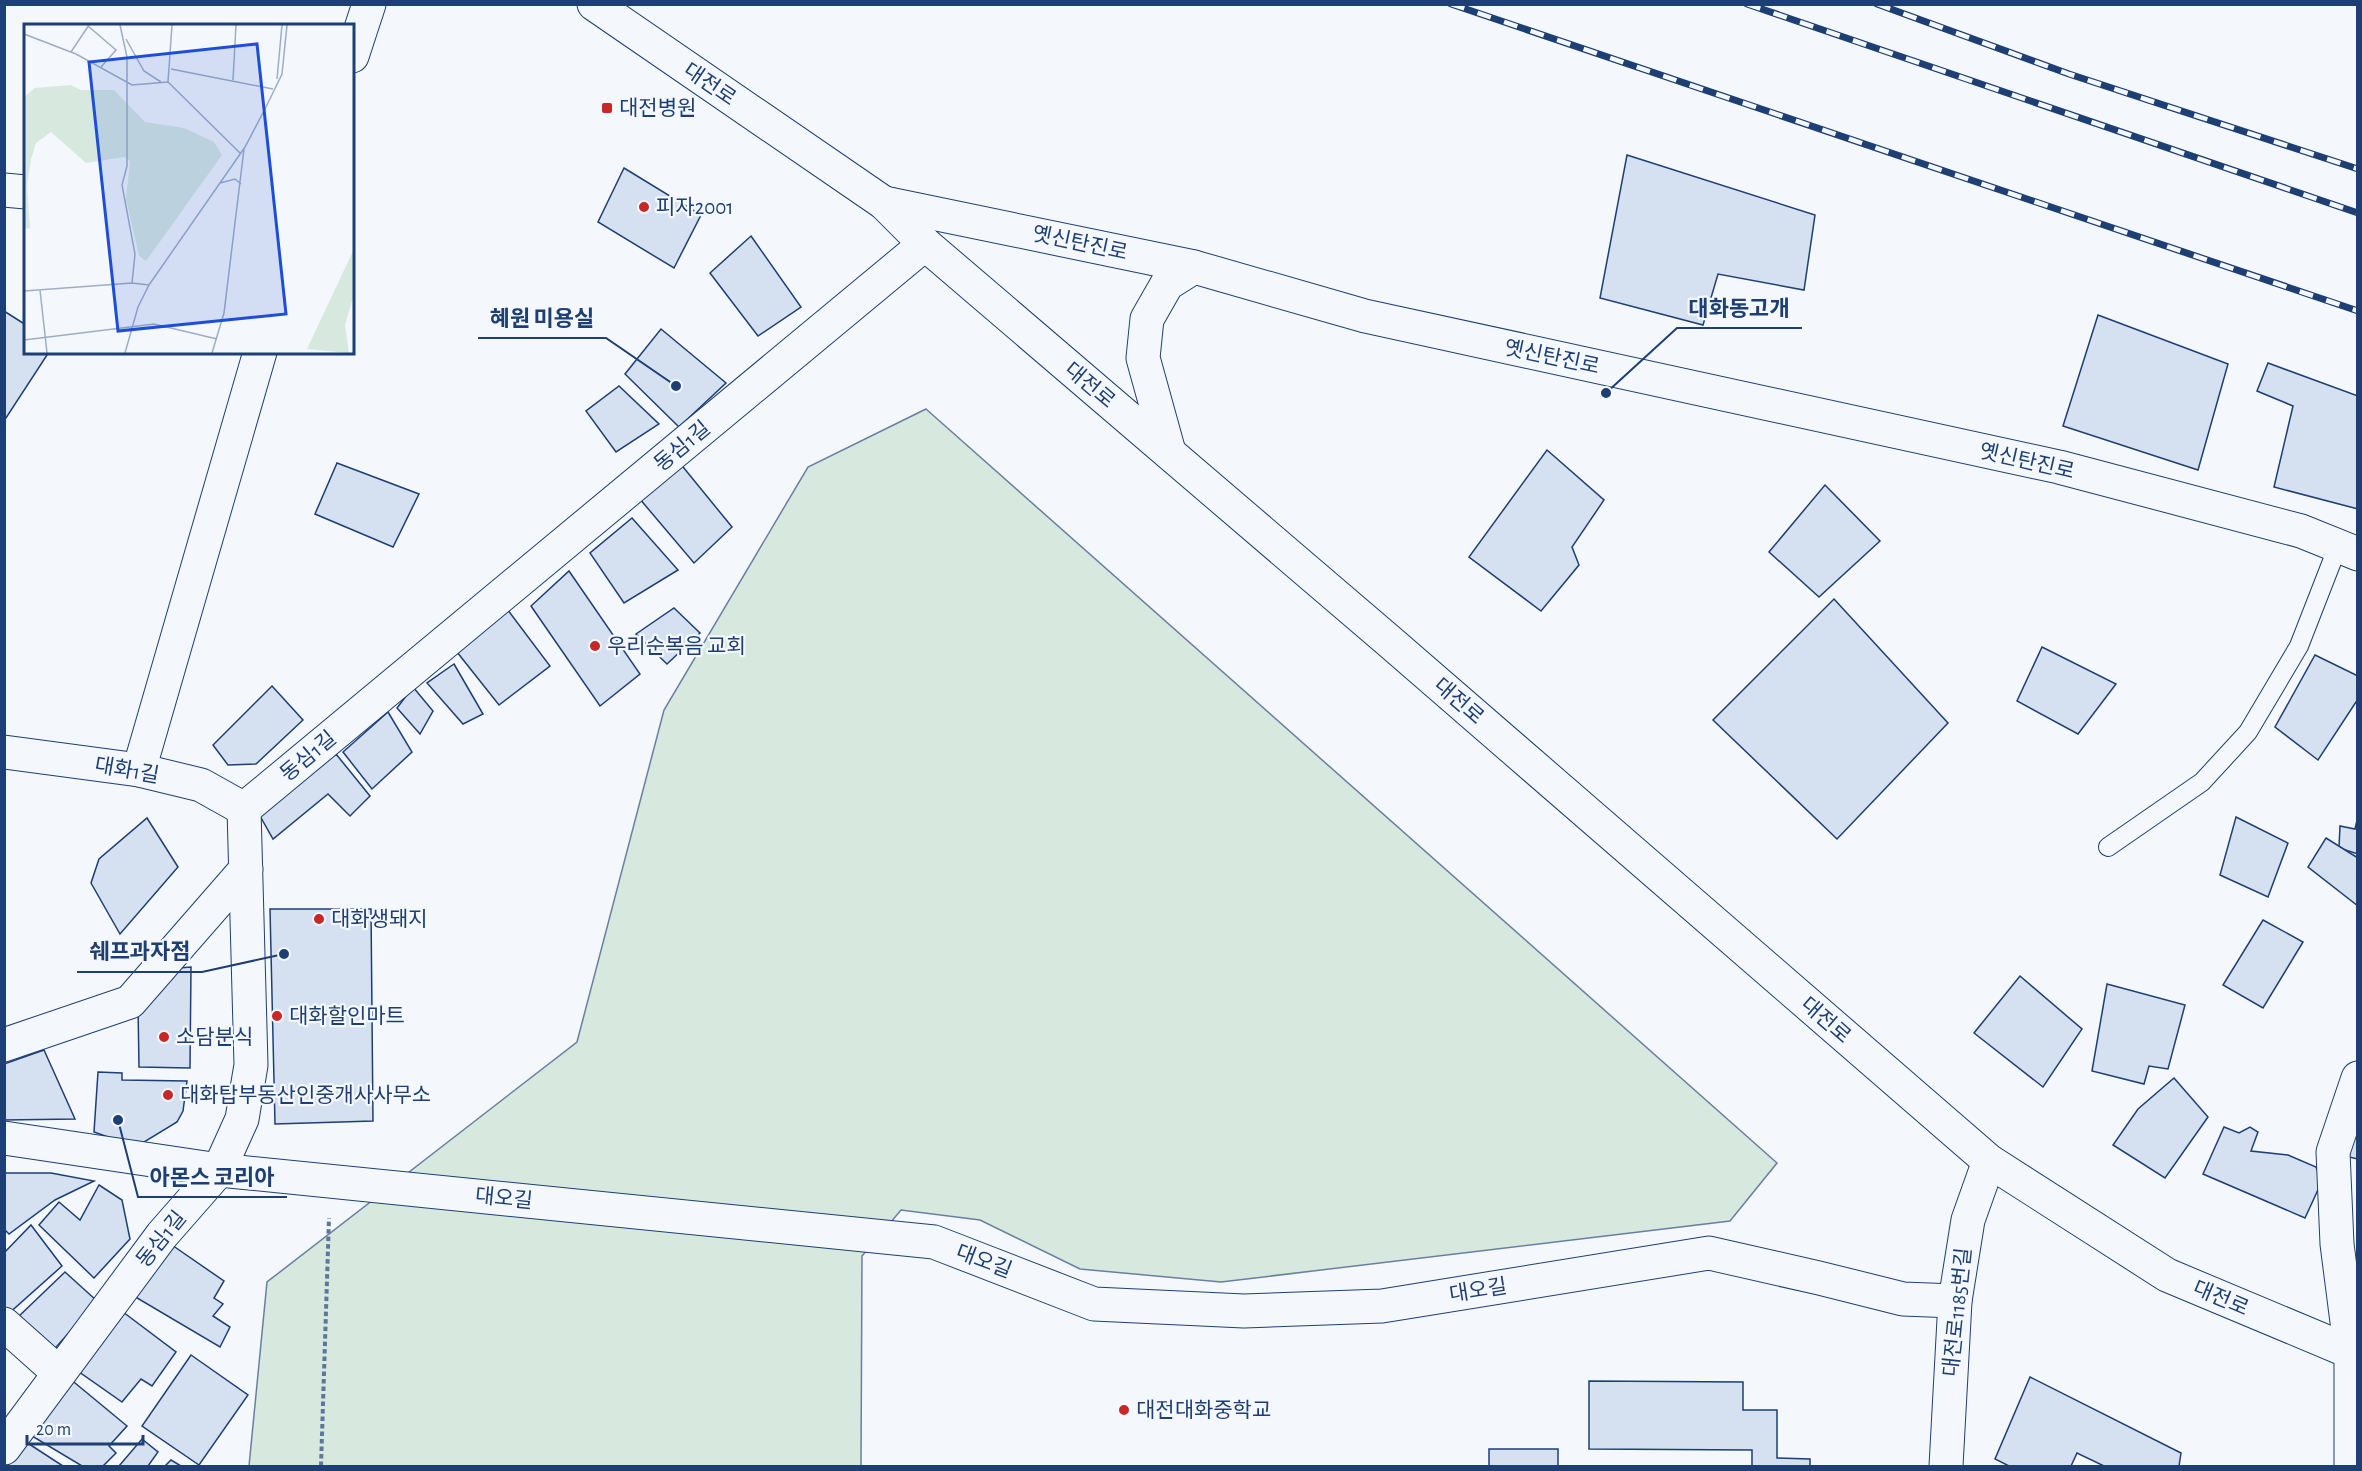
<svg xmlns="http://www.w3.org/2000/svg" width="2362" height="1471" viewBox="0 0 2362 1471" font-family="'Alegreya Sans','Noto Sans KR',sans-serif">
<style>
.green{fill:#d7e8df;stroke:#687fa3;stroke-width:1.5}
.building{fill:#d5e0f0;stroke:#1d3f73;stroke-width:1.5}
.lines{fill:none;stroke-linecap:round;stroke-linejoin:round}
.lane-casing{stroke:#1d3f73;stroke-width:20}
.street-casing{stroke:#1d3f73;stroke-width:35}
.secondary-casing{stroke:#1d3f73;stroke-width:35}
.primary-casing{stroke:#1d3f73;stroke-width:35}
.path{stroke:#5e769c;stroke-width:4;stroke-dasharray:4.5 3;stroke-linecap:butt}
.lane{stroke:#f4f7fb;stroke-width:18}
.street{stroke:#f4f7fb;stroke-width:33}
.secondary{stroke:#f4f7fb;stroke-width:33}
.primary{stroke:#f4f7fb;stroke-width:33}
.rail-casing{stroke:#1d3f73;stroke-width:7}
.rail{stroke:#f4f7fb;stroke-width:4.5;stroke-dasharray:14;stroke-linecap:butt}
.poi-dot{fill:#c62828;stroke:#f4f7fb;stroke-width:2}
.labels{text-anchor:middle;stroke-width:4.5;stroke-linejoin:round;paint-order:stroke}
.street-label{font-size:21px;fill:#1d3f73;stroke:#f4f7fb}
.poi-label{font-size:21px;fill:#1d3f73;stroke:#f4f7fb;text-anchor:start}
.inset-road{fill:none;stroke:#9eadc5;stroke-width:1.5}
.view{fill:#1d4ed8;fill-opacity:0.15;stroke:#1d4ed8;stroke-width:3}
.inset-edge{fill:none;stroke:#1d3f73;stroke-width:3}
.leader{fill:none;stroke:#1d3f73;stroke-width:2}
.callout-dot{fill:#1d3f73;stroke:#f4f7fb;stroke-width:2}
.callout-label{font-size:22px;text-anchor:middle;font-weight:bold;fill:#1d3f73;stroke:#f4f7fb;stroke-width:4.5;stroke-linejoin:round;paint-order:stroke}
</style>
<rect width="100%" height="100%" fill="#f4f7fb"/>
<polygon class="green" points="926,409 1777,1163 1730,1221 1221,1282 1080,1269 980,1220 901,1210 862,1256 861,1466 249,1466 267,1282 577,1042 664,710 808,467"/>
<g class="building">
<polygon points="1627,155 1815,215 1804,290 1718,274 1703,325 1600,298"/>
<polygon points="624,168 701,215 674,268 598,222"/>
<polygon points="751,236 801,307 758,336 710,273"/>
<polygon points="4,311 26,325 26,352 49,352 4,421"/>
<polygon points="2098,315 2228,364 2198,470 2063,426"/>
<polygon points="661,329 726,383 679,427 625,374"/>
<polygon points="2268,363 2358,396 2358,509 2274,487 2293,406 2257,391"/>
<polygon points="619,386 659,424 616,452 586,411"/>
<polygon points="1547,450 1604,500 1572,547 1579,565 1541,611 1469,557"/>
<polygon points="679,462 732,527 694,563 639,498"/>
<polygon points="337,463 419,494 393,547 315,514"/>
<polygon points="1825,485 1880,541 1819,597 1769,552"/>
<polygon points="632,518 678,570 624,603 590,553"/>
<polygon points="569,571 640,674 600,706 531,606"/>
<polygon points="1834,599 1948,723 1837,839 1713,720"/>
<polygon points="674,608 700,633 667,664 636,634"/>
<polygon points="507,609 550,666 499,705 457,652"/>
<polygon points="2042,647 2116,684 2078,734 2017,701"/>
<polygon points="2315,655 2358,676 2358,699 2318,760 2275,727"/>
<polygon points="454,664 483,714 463,724 427,683"/>
<polygon points="272,686 303,720 256,764 228,765 213,745"/>
<polygon points="413,687 433,711 420,734 397,708"/>
<polygon points="388,712 412,752 372,789 343,752"/>
<polygon points="336,754 370,796 350,816 328,794 273,839 260,816"/>
<polygon points="2358,816 2358,854 2339,848 2340,826 2355,829"/>
<polygon points="2236,817 2288,843 2268,897 2220,875"/>
<polygon points="147,818 178,867 120,934 91,883 99,859"/>
<polygon points="2326,838 2358,858 2358,906 2308,867"/>
<polygon points="270,909 371,909 373,1121 275,1124"/>
<polygon points="2263,920 2303,942 2263,1008 2223,985"/>
<polygon points="191,967 190,1068 139,1067 138,1006 167,969"/>
<polygon points="2020,976 2082,1029 2043,1087 1974,1033"/>
<polygon points="2107,984 2185,1005 2168,1069 2149,1066 2144,1084 2092,1071"/>
<polygon points="44,1050 75,1119 4,1120 4,1064"/>
<polygon points="98,1072 122,1073 122,1080 187,1081 183,1111 177,1122 136,1147 94,1132"/>
<polygon points="2174,1078 2208,1117 2165,1178 2113,1145 2138,1109"/>
<polygon points="2358,1115 2358,1159 2349,1157"/>
<polygon points="2224,1127 2239,1133 2250,1127 2258,1132 2251,1151 2288,1155 2316,1167 2322,1181 2305,1218 2203,1174"/>
<polygon points="4,1173 51,1173 94,1181 55,1200 9,1234 4,1229"/>
<polygon points="99,1185 122,1200 130,1239 94,1278 39,1225 59,1202 80,1220"/>
<polygon points="31,1225 62,1266 7,1315 4,1313 4,1253"/>
<polygon points="169,1243 224,1281 214,1298 223,1304 213,1316 230,1327 220,1347 132,1295"/>
<polygon points="65,1272 97,1301 50,1354 16,1319"/>
<polygon points="119,1309 176,1352 152,1386 141,1379 122,1402 75,1369"/>
<polygon points="191,1355 248,1395 199,1465 142,1426"/>
<polygon points="2030,1377 2181,1453 2179,1466 2104,1466 2077,1453 2071,1466 2009,1466 1995,1459"/>
<polygon points="69,1378 127,1426 109,1446 116,1453 103,1466 82,1466 32,1436"/>
<polygon points="1589,1381 1743,1382 1743,1410 1777,1410 1777,1458 1810,1459 1810,1466 1752,1466 1752,1450 1589,1449"/>
<polygon points="142,1439 158,1452 148,1466 119,1466"/>
<polygon points="23,1440 63,1466 8,1466"/>
<rect x="1489" y="1449" width="69" height="17"/>
<polygon points="171,1460 181,1466 165,1466"/>
</g>
<g class="lines">
<defs>
<polyline id="lane" points="2108,847 2202,782 2248,732 2299,646 2338,546"/>
<g id="street">
<polyline points="352,56 369,4"/>
<polyline points="4,190 26,192"/>
<polyline points="4,752 139,770 201,785 244,809"/>
<polyline points="139,770 260,352"/>
<polyline points="244,809 925,244"/>
<polyline points="4,1045 130,1002 246,869"/>
<polyline points="4,1138 219,1170 934,1242 1094,1304 1244,1311 1382,1306 1709,1253 1819,1278 1903,1299 1955,1301"/>
<polyline points="4,1324 59,1373"/>
<polyline points="4,1448 162,1235 219,1170 242,1119 251,1065 244,809"/>
<polyline points="1946,1466 1955,1301 1968,1220 1989,1161"/>
<polyline points="2351,1466 2351,1353 2337,1244 2333,1152 2358,1078"/>
</g>
<g id="secondary">
<polyline points="884,203 1194,267 1365,316 2059,467 2301,531 2358,554"/>
<polyline points="1169,452 1143,358 1147,319 1167,284 1194,267"/>
</g>
<polyline id="primary" points="594,4 884,203 925,244 1389,641 1989,1161 2167,1275 2358,1355"/>
</defs>
<use href="#lane" class="lane-casing"/>
<use href="#street" class="street-casing"/>
<use href="#secondary" class="secondary-casing"/>
<use href="#primary" class="primary-casing"/>
<polyline class="path" points="321,1466 329,1218"/>
<use href="#lane" class="lane"/>
<use href="#street" class="street"/>
<use href="#secondary" class="secondary"/>
<use href="#primary" class="primary"/>
<defs>
<g id="rail">
<polyline points="1451,4 2358,311"/>
<polyline points="1747,4 2358,213"/>
<polyline points="1877,4 2069,74 2358,169"/>
</g>
</defs>
<use href="#rail" class="rail-casing"/>
<use href="#rail" class="rail"/>
</g>
<g class="poi-dot">
<rect x="601" y="102" width="12" height="12" rx="3"/>
<circle cx="644" cy="207" r="6"/>
<circle cx="595" cy="646" r="6"/>
<circle cx="319" cy="919" r="6"/>
<circle cx="277" cy="1016" r="6"/>
<circle cx="164" cy="1037" r="6"/>
<circle cx="168" cy="1095" r="6"/>
<circle cx="1124" cy="1410" r="6"/>
</g>
<g class="labels">
<g class="street-label">
<text transform="translate(710 84) rotate(34)" y="7">대전로</text>
<text transform="translate(1080 243) rotate(12)" y="7">옛신탄진로</text>
<text transform="translate(1552 357) rotate(12)" y="7">옛신탄진로</text>
<text transform="translate(1090 385) rotate(40)" y="7">대전로</text>
<text transform="translate(682 446) rotate(-40)" y="7">동심1길</text>
<text transform="translate(2027 461) rotate(13)" y="7">옛신탄진로</text>
<text transform="translate(1459 701) rotate(41)" y="7">대전로</text>
<text transform="translate(308 756) rotate(-40)" y="7">동심1길</text>
<text transform="translate(127 770) rotate(10)" y="7">대화1길</text>
<text transform="translate(1826 1020) rotate(41)" y="7">대전로</text>
<text transform="translate(504 1198) rotate(6)" y="7">대오길</text>
<text transform="translate(161 1239) rotate(-51)" y="7">동심1길</text>
<text transform="translate(984 1261) rotate(21)" y="7">대오길</text>
<text transform="translate(1478 1290) rotate(-9)" y="7">대오길</text>
<text transform="translate(2221 1298) rotate(23)" y="7">대전로</text>
<text transform="translate(1957 1312) rotate(-84)" y="7">대전로1185번길</text>
</g>
<g class="poi-label">
<text x="619" y="115">대전병원</text>
<text x="656" y="214">피자2001</text>
<text x="607" y="653">우리순복음 교회</text>
<text x="331" y="926">대화생돼지</text>
<text x="289" y="1023">대화할인마트</text>
<text x="176" y="1044">소담분식</text>
<text x="180" y="1102">대화탑부동산인중개사사무소</text>
<text x="1136" y="1417">대전대화중학교</text>
</g>
</g>
<g transform="translate(24 24)">
<rect width="330" height="330" fill="#f4f7fb"/>
<path d="M47 61 57 66H90L121 98 160 104 190 118 198 131 122 237 115 232 102 175 106 137 100 133 62 139 27 108 12 119 7 135 3 162 6 204 0 205V73L11 64ZM330 225V270L321 301 325 329 283 325Z" fill="#d7e8df"/>
<path class="inset-road" d="M96 1 103 33V142L98 161 111 230 108 259M64 2 92 26 77 43M0 10 52 30 108 61 144 58M102 15 120 47 137 58M47 28 65 1M147 45 249 65M253 55 258 1M209 56 212 1M144 58 216 129M144 58 148 1M196 159 211 155 217 160M16 266 23 329M0 267 108 259 125 261M0 316 130 300 193 315M101 329 114 283 125 261 221 123 242 83 258 50 263 1M188 329 200 289 220 125"/>
<path class="view" d="M233 20 262 290 94 307 65 38Z"/>
<rect width="330" height="330" class="inset-edge"/>
</g>
<path class="leader" d="M1606 393L1677 328H1802M676 386L606 338H478M284 954L202 972H77M118 1120L138 1197H287"/>
<g class="callout-dot">
<circle cx="1606" cy="393" r="6"/>
<circle cx="676" cy="386" r="6"/>
<circle cx="284" cy="954" r="6"/>
<circle cx="118" cy="1120" r="6"/>
</g>
<g class="callout-label">
<text x="1739" y="316">대화동고개</text>
<text x="542" y="326">혜원 미용실</text>
<text x="140" y="959">쉐프과자점</text>
<text x="212" y="1185">아몬스 코리아</text>
</g>
<rect width="2362" height="1471" fill="none" stroke="#1d3f73" stroke-width="12"/>
<path d="M27 1435v9h116v-9" fill="none" stroke="#1d3f73" stroke-width="3"/>
<text x="36" y="1435" font-size="18" fill="#1d3f73" stroke="#f4f7fb" stroke-width="4.5" paint-order="stroke">20 m</text>
</svg>
